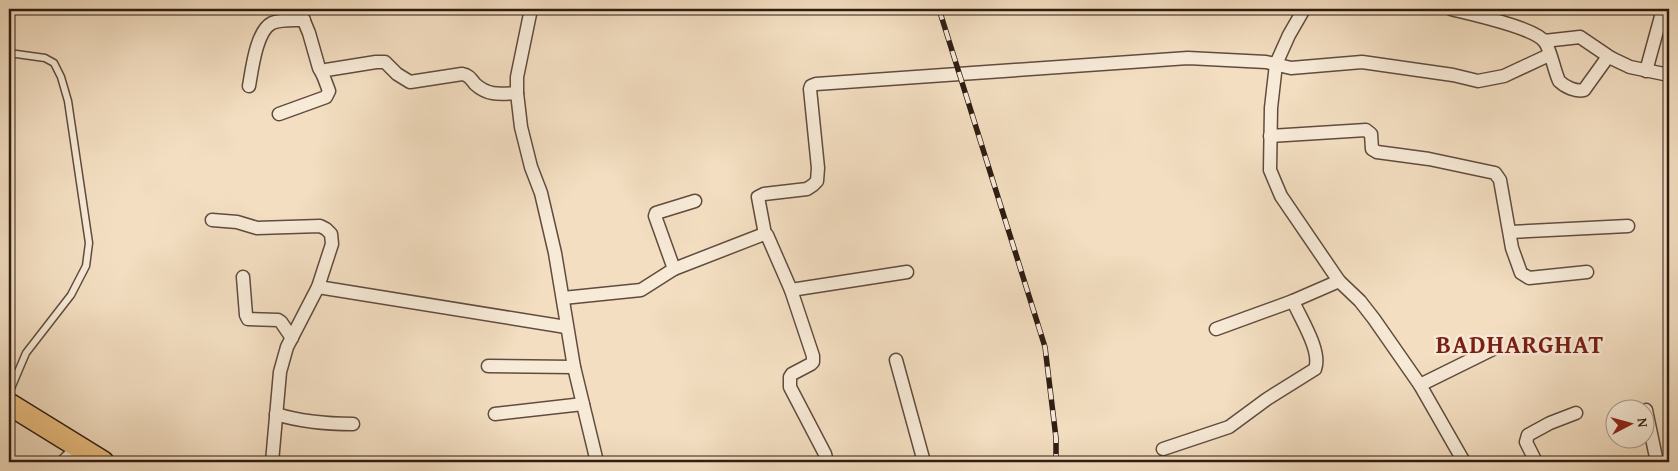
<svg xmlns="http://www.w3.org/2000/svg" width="1678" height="471" viewBox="0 0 1678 471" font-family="'Gentium Book Plus',serif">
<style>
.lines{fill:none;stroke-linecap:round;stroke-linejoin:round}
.lane-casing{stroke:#604c3e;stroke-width:9}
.street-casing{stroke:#604c3e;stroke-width:15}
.primary-casing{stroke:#2f1c13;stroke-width:24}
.lane{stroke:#f7ead7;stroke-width:6}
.street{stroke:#f7ead7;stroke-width:12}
.primary{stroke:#eabf80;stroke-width:21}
.rail-casing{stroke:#2f1c13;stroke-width:5.5}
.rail{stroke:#f7ead7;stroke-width:4;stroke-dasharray:11;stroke-linecap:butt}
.labels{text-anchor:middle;stroke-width:5;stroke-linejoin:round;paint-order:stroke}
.district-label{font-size:25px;font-weight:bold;letter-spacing:1px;fill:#7a1f14;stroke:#f7ead7}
</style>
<rect width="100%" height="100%" fill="#f3dec1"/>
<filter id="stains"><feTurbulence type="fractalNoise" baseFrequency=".004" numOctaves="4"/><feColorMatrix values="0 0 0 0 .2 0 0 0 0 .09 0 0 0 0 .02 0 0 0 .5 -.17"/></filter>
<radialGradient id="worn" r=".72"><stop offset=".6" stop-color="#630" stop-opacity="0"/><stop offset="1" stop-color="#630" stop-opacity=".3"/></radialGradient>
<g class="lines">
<defs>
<polyline id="lane" points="9,53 45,58 54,63 61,77 68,101 89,243 86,266 71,295 26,353 9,393"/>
<g id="street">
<polyline points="299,9 309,33 319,68 323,75"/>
<polyline points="531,9 517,77 517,93 521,127 531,167 541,193 555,253 574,367 597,462"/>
<polyline points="1304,9 1289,35 1276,64 1271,108 1270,170 1281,196 1339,281 1360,301 1374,319 1420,385 1464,462"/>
<path d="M1451 9C1470 14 1534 27 1545 42 1551 51 1554 70 1559 81 1565 87 1576 92 1584 90L1607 58H1611L1630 67 1669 75"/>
<polyline points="1544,41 1580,37 1611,58"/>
<polyline points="1646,71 1663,9"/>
<path d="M249 86C252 70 256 31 272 23 281 19 293 20 304 20"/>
<path d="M279 114 326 97 329 91 323 75 326 70 376 62H385L397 74 410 82 462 74C469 75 471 79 475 84 488 96 500 94 517 93"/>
<polyline points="1270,136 1366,130 1371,134 1372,149 1377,152 1429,159 1495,173 1500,180 1512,248 1521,273 1529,278 1587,272"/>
<polyline points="212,220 237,222 257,228 320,226 326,229 331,234 332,244 318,287 287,347 280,372 272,462"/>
<polyline points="1510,232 1628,226"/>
<polyline points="765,234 758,197 764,194 807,189 813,185 817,181 818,168 810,89 811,86 816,84 1188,58 1266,62 1291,68 1362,62 1453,75 1478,81 1504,76 1549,55"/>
<polyline points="674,269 655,216 656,213 695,201"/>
<polyline points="243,277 246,315 248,319 278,320 281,322 292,338"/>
<polyline points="318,287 566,327"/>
<polyline points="791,290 907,272"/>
<polyline points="563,298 641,290 674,269 764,234 767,235 791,290 813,356 813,362 811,364 792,374 790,377 790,387 825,454 827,462"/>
<polyline points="1216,329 1293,301 1339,281"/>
<polyline points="896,360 924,462"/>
<polyline points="488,366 574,367"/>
<polyline points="1420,385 1495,348"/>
<polyline points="1646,410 1657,462"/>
<path d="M276 414C302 422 326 424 353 424"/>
<polyline points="495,414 583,404"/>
<path d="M1163 449 1229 427 1267 399 1315 369C1322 351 1300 318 1293 301"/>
<polyline points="63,462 78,447"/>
<polyline points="1536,462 1526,442 1528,435 1550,423 1576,413"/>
</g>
<polyline id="primary" points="9,404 103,462"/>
</defs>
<use href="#lane" class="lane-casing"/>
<use href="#street" class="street-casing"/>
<use href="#primary" class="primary-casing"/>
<use href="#lane" class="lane"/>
<use href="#street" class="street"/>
<use href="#primary" class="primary"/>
<defs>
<polyline id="rail" points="939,9 1045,347 1056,438 1056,462"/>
</defs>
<use href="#rail" class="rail-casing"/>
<use href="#rail" class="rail"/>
</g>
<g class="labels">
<g class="district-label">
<text x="1520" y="353">BADHARGHAT</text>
</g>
</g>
<rect width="1678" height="471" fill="none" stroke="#f3dec1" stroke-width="30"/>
<rect x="10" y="10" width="1658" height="451" fill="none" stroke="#2f1c13" stroke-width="2.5"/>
<rect x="15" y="15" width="1648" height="441" fill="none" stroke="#2f1c13"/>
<g transform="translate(1630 424) rotate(84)"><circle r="24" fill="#f7ead7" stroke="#a79889"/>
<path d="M0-4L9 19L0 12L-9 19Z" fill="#8f2418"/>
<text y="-8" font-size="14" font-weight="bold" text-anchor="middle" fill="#2f1c13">N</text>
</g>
<rect width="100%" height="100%" filter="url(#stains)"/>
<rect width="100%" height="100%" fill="url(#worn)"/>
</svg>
